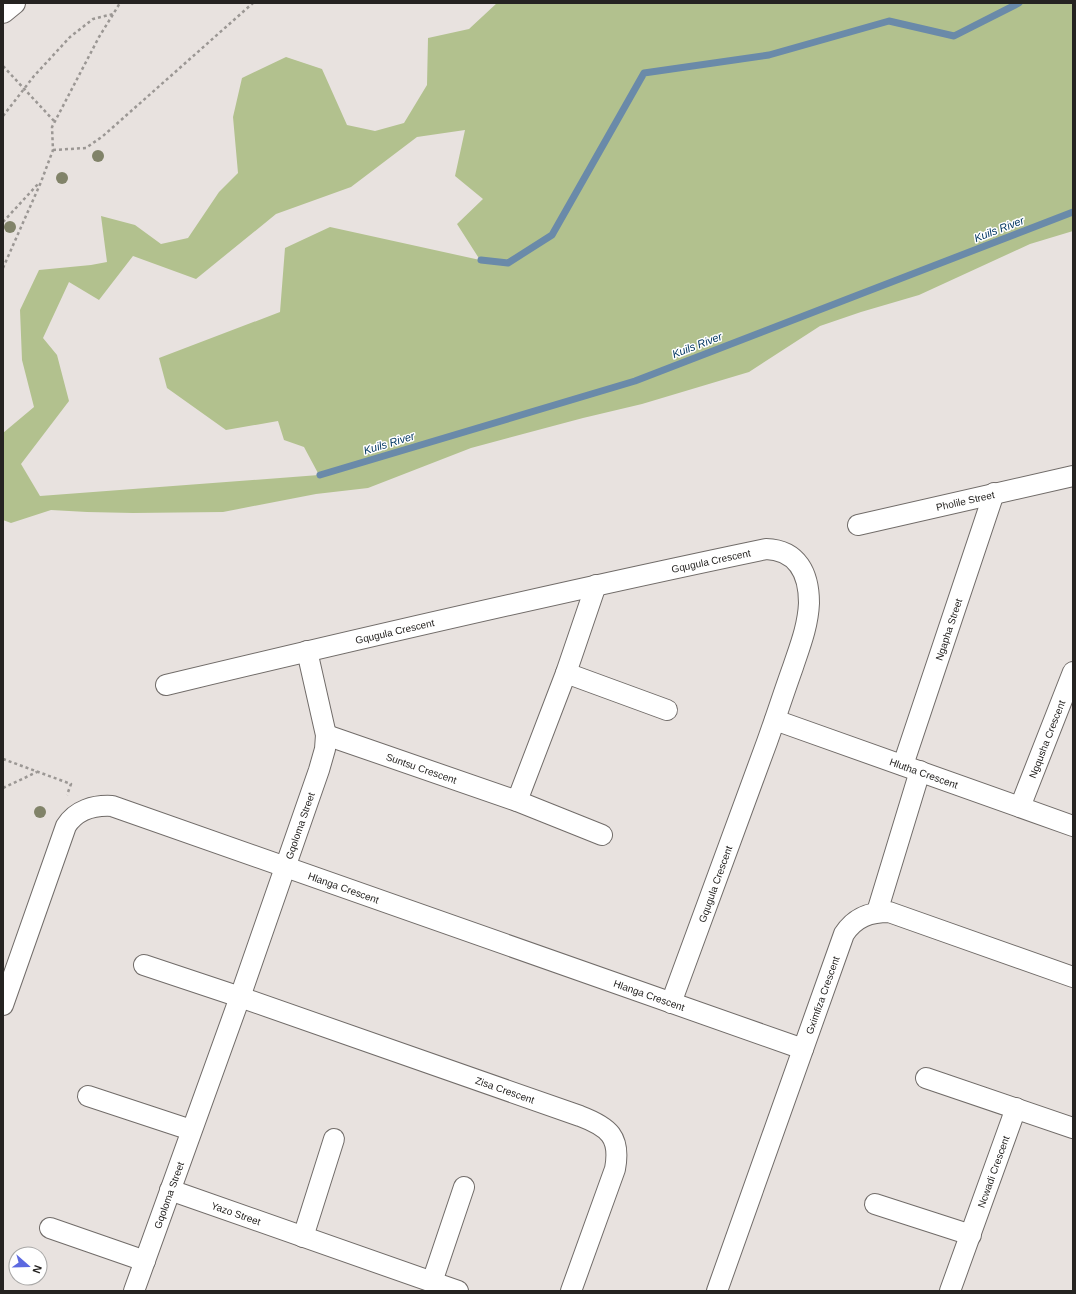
<svg xmlns="http://www.w3.org/2000/svg" width="1076" height="1294" viewBox="0 0 1076 1294" font-family="Arial,sans-serif">
<style>
.green{fill:#b2c18e;fill-rule:evenodd}
.lines{fill:none;stroke-linecap:round;stroke-linejoin:round}
.stream{stroke:#6a8aa9;stroke-width:7}
.minor-casing{stroke:#716c69;stroke-width:22}
.secondary-casing{stroke:#716c69;stroke-width:24}
.path{stroke:#9b9794;stroke-width:2.5;stroke-dasharray:3 3;stroke-linecap:butt}
.minor{stroke:#fff;stroke-width:20}
.secondary{stroke:#fff;stroke-width:22}
.tree{fill:#818369}
.labels{text-anchor:middle;stroke-width:3;stroke-linejoin:round;paint-order:stroke}
.street-label{font-size:10px;fill:#252321;stroke:#fff}
.water-label{font-size:11px;font-style:italic;fill:#093c66;stroke:#fff}
</style>
<rect width="100%" height="100%" fill="#e8e2df"/>
<path class="green" d="M497 3H1073V231L1030 244 919 295 861 312 820 326 749 372 642 404 583 418 471 448 368 488 316 494 223 512 133 513 87 512 51 510 11 523 3 520V433L34 407 22 360 20 310 39 270 91 265 107 262 101 216 135 225 161 244 188 238 219 192 238 173 233 117 242 78 286 57 322 69 347 125 375 131 404 123 427 85 428 38 469 29ZM465 130 455 176 483 199 457 224 480 260 330 227 285 248 280 312 159 358 167 388 226 430 278 421 284 440 304 447 319 475 40 496 21 464 69 401 57 355 43 338 69 282 99 300 133 256 196 279 276 214 351 187 417 137Z"/>
<g class="lines">
<g class="stream">
<polyline points="481,260 508,263 552,235 644,73 769,55 889,21 954,36 1019,3"/>
<polyline points="320,475 635,381 1073,212"/>
</g>
<defs>
<g id="minor">
<path id="s1" d="M858 525 1073 476"/>
<polyline points="566,673 667,710"/>
<path id="s2" d="M166 685C366 637 565 591 766 549 798 550 809 574 809 603 808 626 800 646 793 667 784 692 776 717 767 742 735 829 703 916 671 1003"/>
<path id="s3" d="M775 720 1073 826"/>
<path id="s4" d="M326 735 517 801 602 835"/>
<path id="s5" d="M903 765 994 493"/>
<polyline points="517,801 566,673 596,585"/>
<path id="s6" d="M1020 807 1073 672"/>
<polyline points="877,912 920,771"/>
<path id="s7" d="M144 965 240 997 580 1116C609 1127 621 1137 615 1169L571 1291"/>
<path id="s8" d="M3 1005 66 826C76 810 94 805 112 806L803 1049"/>
<polyline points="926,1078 1073,1128"/>
<polyline points="88,1096 191,1130"/>
<path id="s9" d="M170 1190 458 1291"/>
<polyline points="875,1204 971,1235"/>
<polyline points="50,1228 145,1261"/>
<polyline points="303,1237 334,1139"/>
<polyline points="432,1282 464,1187"/>
<path id="s10" d="M134 1291 240 997 319 770 325 749 326 735 307 651"/>
<path id="s11" d="M717 1291 844 934C855 917 870 912 889 912L1073 977"/>
<path id="s12" d="M950 1291 1016 1108"/>
</g>
<polyline id="secondary" points="3,12 14,3"/>
</defs>
<use href="#minor" class="minor-casing"/>
<use href="#secondary" class="secondary-casing"/>
<g class="path">
<polyline points="3,66 55,122"/>
<polyline points="3,116 34,76 70,37 93,19 113,14"/>
<polyline points="53,150 86,148 103,136 253,3"/>
<polyline points="3,222 38,184"/>
<polyline points="3,268 41,182 53,150 52,127 99,37 120,3"/>
<polyline points="3,759 71,784 67,795"/>
<polyline points="3,788 37,772"/>
</g>
<use href="#minor" class="minor"/>
<use href="#secondary" class="secondary"/>
</g>
<g class="tree">
<circle cx="98" cy="156" r="6"/>
<circle cx="62" cy="178" r="6"/>
<circle cx="10" cy="227" r="6"/>
<circle cx="40" cy="812" r="6"/>
</g>
<g class="labels">
<g class="street-label">
<text dy="4" stroke="none"><textPath href="#s1" startOffset="110">Pholile Street</textPath></text>
<text dy="4" stroke="none"><textPath href="#s2" startOffset="559">Gqugula Crescent</textPath></text>
<text dy="4" stroke="none"><textPath href="#s5" startOffset="143">Ngapha Street</textPath></text>
<text dy="4" stroke="none"><textPath href="#s2" startOffset="235">Gqugula Crescent</textPath></text>
<text dy="4" stroke="none"><textPath href="#s6" startOffset="73">Ngqusha Crescent</textPath></text>
<text dy="4" stroke="none"><textPath href="#s4" startOffset="101">Suntsu Crescent</textPath></text>
<text dy="4" stroke="none"><textPath href="#s3" startOffset="158">Hlutha Crescent</textPath></text>
<text dy="4" stroke="none"><textPath href="#s10" startOffset="494">Gqoloma Street</textPath></text>
<text transform="translate(715 884) rotate(-70)" y="4">Gqugula Crescent</text>
<text dy="4" stroke="none"><textPath href="#s8" startOffset="488">Hlanga Crescent</textPath></text>
<text dy="4" stroke="none"><textPath href="#s8" startOffset="812">Hlanga Crescent</textPath></text>
<text dy="4" stroke="none"><textPath href="#s11" startOffset="314">Gximfiza Crescent</textPath></text>
<text dy="4" stroke="none"><textPath href="#s7" startOffset="382">Zisa Crescent</textPath></text>
<text dy="4" stroke="none"><textPath href="#s12" startOffset="127">Ncwadi Crescent</textPath></text>
<text dy="4" stroke="none"><textPath href="#s10" startOffset="102">Gqoloma Street</textPath></text>
<text dy="4" stroke="none"><textPath href="#s9" startOffset="70">Yazo Street</textPath></text>
</g>
<g class="water-label">
<text transform="translate(999 229) rotate(-21)" y="4">Kuils River</text>
<text transform="translate(697 345) rotate(-21)" y="4">Kuils River</text>
<text transform="translate(389 443) rotate(-17)" y="4">Kuils River</text>
</g>
</g>
<rect width="1076" height="1294" fill="none" stroke="#252321" stroke-width="8"/>
<g transform="translate(28 1266) rotate(110)"><circle r="19" fill="#ffffff" stroke="#a8a7a6"/>
<path d="M0-3L7 15L0 10L-7 15Z" fill="#5c69e0"/>
<text y="-6" font-size="11" font-weight="bold" text-anchor="middle" fill="#252321">N</text>
</g>
</svg>
